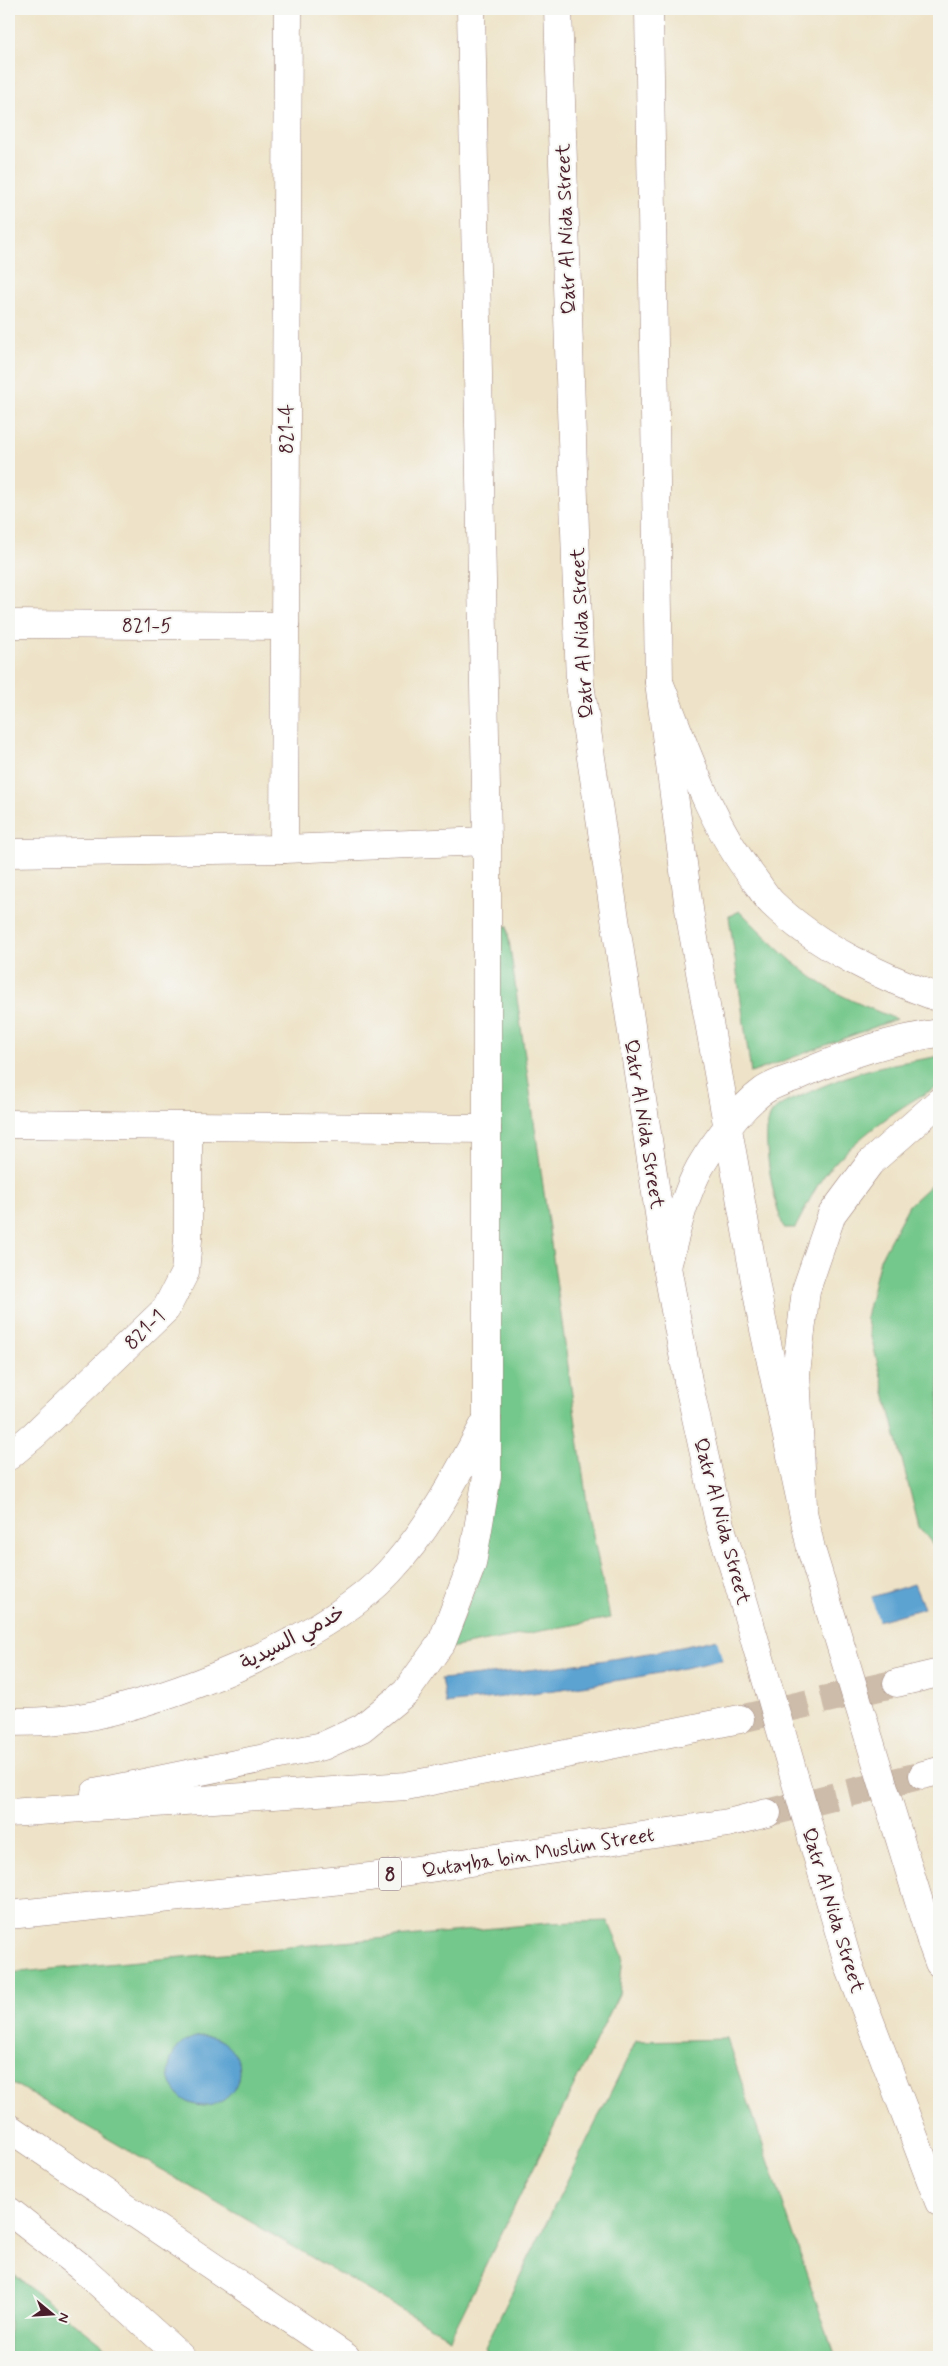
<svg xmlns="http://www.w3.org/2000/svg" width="948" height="2366" viewBox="0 0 948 2366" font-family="Mynerve,'Playpen Sans Arabic',sans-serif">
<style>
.green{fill:#74c88b;stroke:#5f745b}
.water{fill:#5ba3d2;stroke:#52617e}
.pier{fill:#eee3c8}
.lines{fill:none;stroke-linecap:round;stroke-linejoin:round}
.highway-tunnel{stroke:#cdbca9;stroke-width:28;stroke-dasharray:28 14;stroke-linecap:butt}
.minor-casing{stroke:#9c817a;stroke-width:29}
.major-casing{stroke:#9c817a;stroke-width:29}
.highway-casing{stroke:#9c817a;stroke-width:29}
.minor{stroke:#fff;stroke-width:28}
.major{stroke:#fff;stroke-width:28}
.highway{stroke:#fff;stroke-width:28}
.major-bridge-casing{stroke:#9c817a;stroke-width:29;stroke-linecap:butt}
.major-bridge{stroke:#fff;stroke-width:28}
.labels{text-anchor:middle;stroke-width:4;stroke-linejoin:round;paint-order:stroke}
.shield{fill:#f6f6f2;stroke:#7e6067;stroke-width:1}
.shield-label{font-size:19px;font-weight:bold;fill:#4a1f2b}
.street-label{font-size:20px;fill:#4a1f2b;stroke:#f6f6f2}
</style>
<rect width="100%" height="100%" fill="#f6f6f2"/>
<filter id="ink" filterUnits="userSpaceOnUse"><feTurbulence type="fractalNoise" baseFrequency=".02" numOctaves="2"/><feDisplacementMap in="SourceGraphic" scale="10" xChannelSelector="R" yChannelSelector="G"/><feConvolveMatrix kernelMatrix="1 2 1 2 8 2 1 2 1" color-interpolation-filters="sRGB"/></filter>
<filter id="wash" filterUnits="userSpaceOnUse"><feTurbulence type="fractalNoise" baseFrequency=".0096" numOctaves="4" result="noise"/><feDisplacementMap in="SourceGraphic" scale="20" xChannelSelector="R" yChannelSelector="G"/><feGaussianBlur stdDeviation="1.12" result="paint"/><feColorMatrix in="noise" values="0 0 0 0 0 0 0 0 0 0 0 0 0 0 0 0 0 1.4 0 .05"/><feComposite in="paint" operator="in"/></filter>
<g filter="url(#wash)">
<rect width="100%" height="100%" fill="#eee3c8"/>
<g class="green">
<path d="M740 911C763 934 786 958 812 977 837 996 867 1007 896 1019L751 1073 729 916Z"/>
<polygon points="494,926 507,926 588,1510 610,1618 450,1648 482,1572"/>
<path d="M939 1056V1087C906 1100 849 1144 827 1172 814 1188 805 1210 795 1228H784C775 1207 758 1132 772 1113 779 1104 791 1100 801 1096 827 1084 855 1072 883 1066 902 1062 921 1060 939 1056Z"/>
<polygon points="939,1177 939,1552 919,1527 866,1317 880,1259 909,1205"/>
<polygon points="608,1921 623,1956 619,1994 450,2338 9,2081 9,1973 548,1923"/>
<polygon points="727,2039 835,2357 489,2357 485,2347 636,2041"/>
<polygon points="9,2271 118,2357 9,2357"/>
</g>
<g class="water">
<path d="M914 1584 924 1608C846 1630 768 1650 689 1667 609 1684 527 1694 446 1704L441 1679C521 1671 601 1663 681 1647 760 1631 837 1608 914 1584Z"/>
<circle cx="204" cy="2071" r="35"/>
</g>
<polygon class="pier" points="871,1595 879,1623 807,1643 723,1662 716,1636 798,1617"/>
</g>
<g filter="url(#ink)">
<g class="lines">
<g class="highway-tunnel">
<polyline points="740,1719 897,1683"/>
<polyline points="767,1813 923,1775"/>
</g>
<defs>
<g id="minor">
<polyline points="9,624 285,626"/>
<polyline points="284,849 288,9"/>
<polyline points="9,853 284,849 487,841"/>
<polyline points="9,1124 487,1129"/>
<polyline points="9,1456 34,1435 166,1309 185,1272 188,1240 188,1127"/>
<path d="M9 1722C40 1722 73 1721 103 1713 189 1692 329 1637 389 1572 431 1527 458 1473 487 1419"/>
<polyline points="9,2211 82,2268 181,2357"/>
</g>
<g id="major">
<polyline points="471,9 487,841 487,1419"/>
<polyline points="558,9 580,684 667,1267 688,1381 719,1522 735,1572"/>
<polyline points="649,9 659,682 690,916 728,1129 762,1320 811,1549"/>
<polyline points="931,1941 939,1963"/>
<polyline points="849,1966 939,2202"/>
</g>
<g id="highway">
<path d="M659 682C686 749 709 822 754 879 760 887 765 896 772 903 819 948 880 976 939 998"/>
<path d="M667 1267C676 1233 683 1198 700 1167 714 1143 741 1107 763 1091 773 1084 787 1080 798 1076 844 1055 890 1040 939 1033"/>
<polyline points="803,1506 796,1373 806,1290 832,1214 870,1163 939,1102"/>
<polyline points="897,1683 939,1673"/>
<polyline points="923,1775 939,1771"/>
<polyline points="95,1793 323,1746 362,1728 406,1692 442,1642 472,1564 487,1476 487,1419"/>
<polyline points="9,1813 406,1786 740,1719"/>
<polyline points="9,1915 370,1877 728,1823 767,1813"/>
<polyline points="9,2128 346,2357"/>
</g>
</defs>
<use href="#minor" class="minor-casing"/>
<use href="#major" class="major-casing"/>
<use href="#highway" class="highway-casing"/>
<use href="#minor" class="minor"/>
<use href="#major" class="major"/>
<use href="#highway" class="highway"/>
<defs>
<g id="major-bridge">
<polyline points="811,1549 931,1941"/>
<polyline points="735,1572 849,1966"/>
</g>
</defs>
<use href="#major-bridge" class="major-bridge-casing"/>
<use href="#major-bridge" class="major-bridge"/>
</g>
</g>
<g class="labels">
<rect class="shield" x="379" y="1857.5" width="22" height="33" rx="4"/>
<g class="shield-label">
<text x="390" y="1881">8</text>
</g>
<g class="street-label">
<text transform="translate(565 229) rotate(-92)" y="7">Qatr Al Nida Street</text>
<text transform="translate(286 429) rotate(-90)" y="7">821-4</text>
<text x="147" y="632">821-5</text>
<text transform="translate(581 633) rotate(-93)" y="7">Qatr Al Nida Street</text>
<text transform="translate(645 1124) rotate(81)" y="7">Qatr Al Nida Street</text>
<text transform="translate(144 1329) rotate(-45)" y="7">821-1</text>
<text transform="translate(723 1521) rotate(75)" y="7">Qatr Al Nida Street</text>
<text transform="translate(292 1637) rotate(-28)" y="7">خدمي السيدية</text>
<text transform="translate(538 1852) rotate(-9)" y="7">Qutayba bin Muslim Street</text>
<text transform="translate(834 1910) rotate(73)" y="7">Qatr Al Nida Street</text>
</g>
</g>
<rect width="948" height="2366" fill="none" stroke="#f6f6f2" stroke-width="30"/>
<g transform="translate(52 2314) rotate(108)" stroke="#f6f6f2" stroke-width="4" paint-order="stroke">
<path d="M0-4L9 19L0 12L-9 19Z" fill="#4a1f2b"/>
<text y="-8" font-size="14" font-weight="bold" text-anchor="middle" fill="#4a1f2b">N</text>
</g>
</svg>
